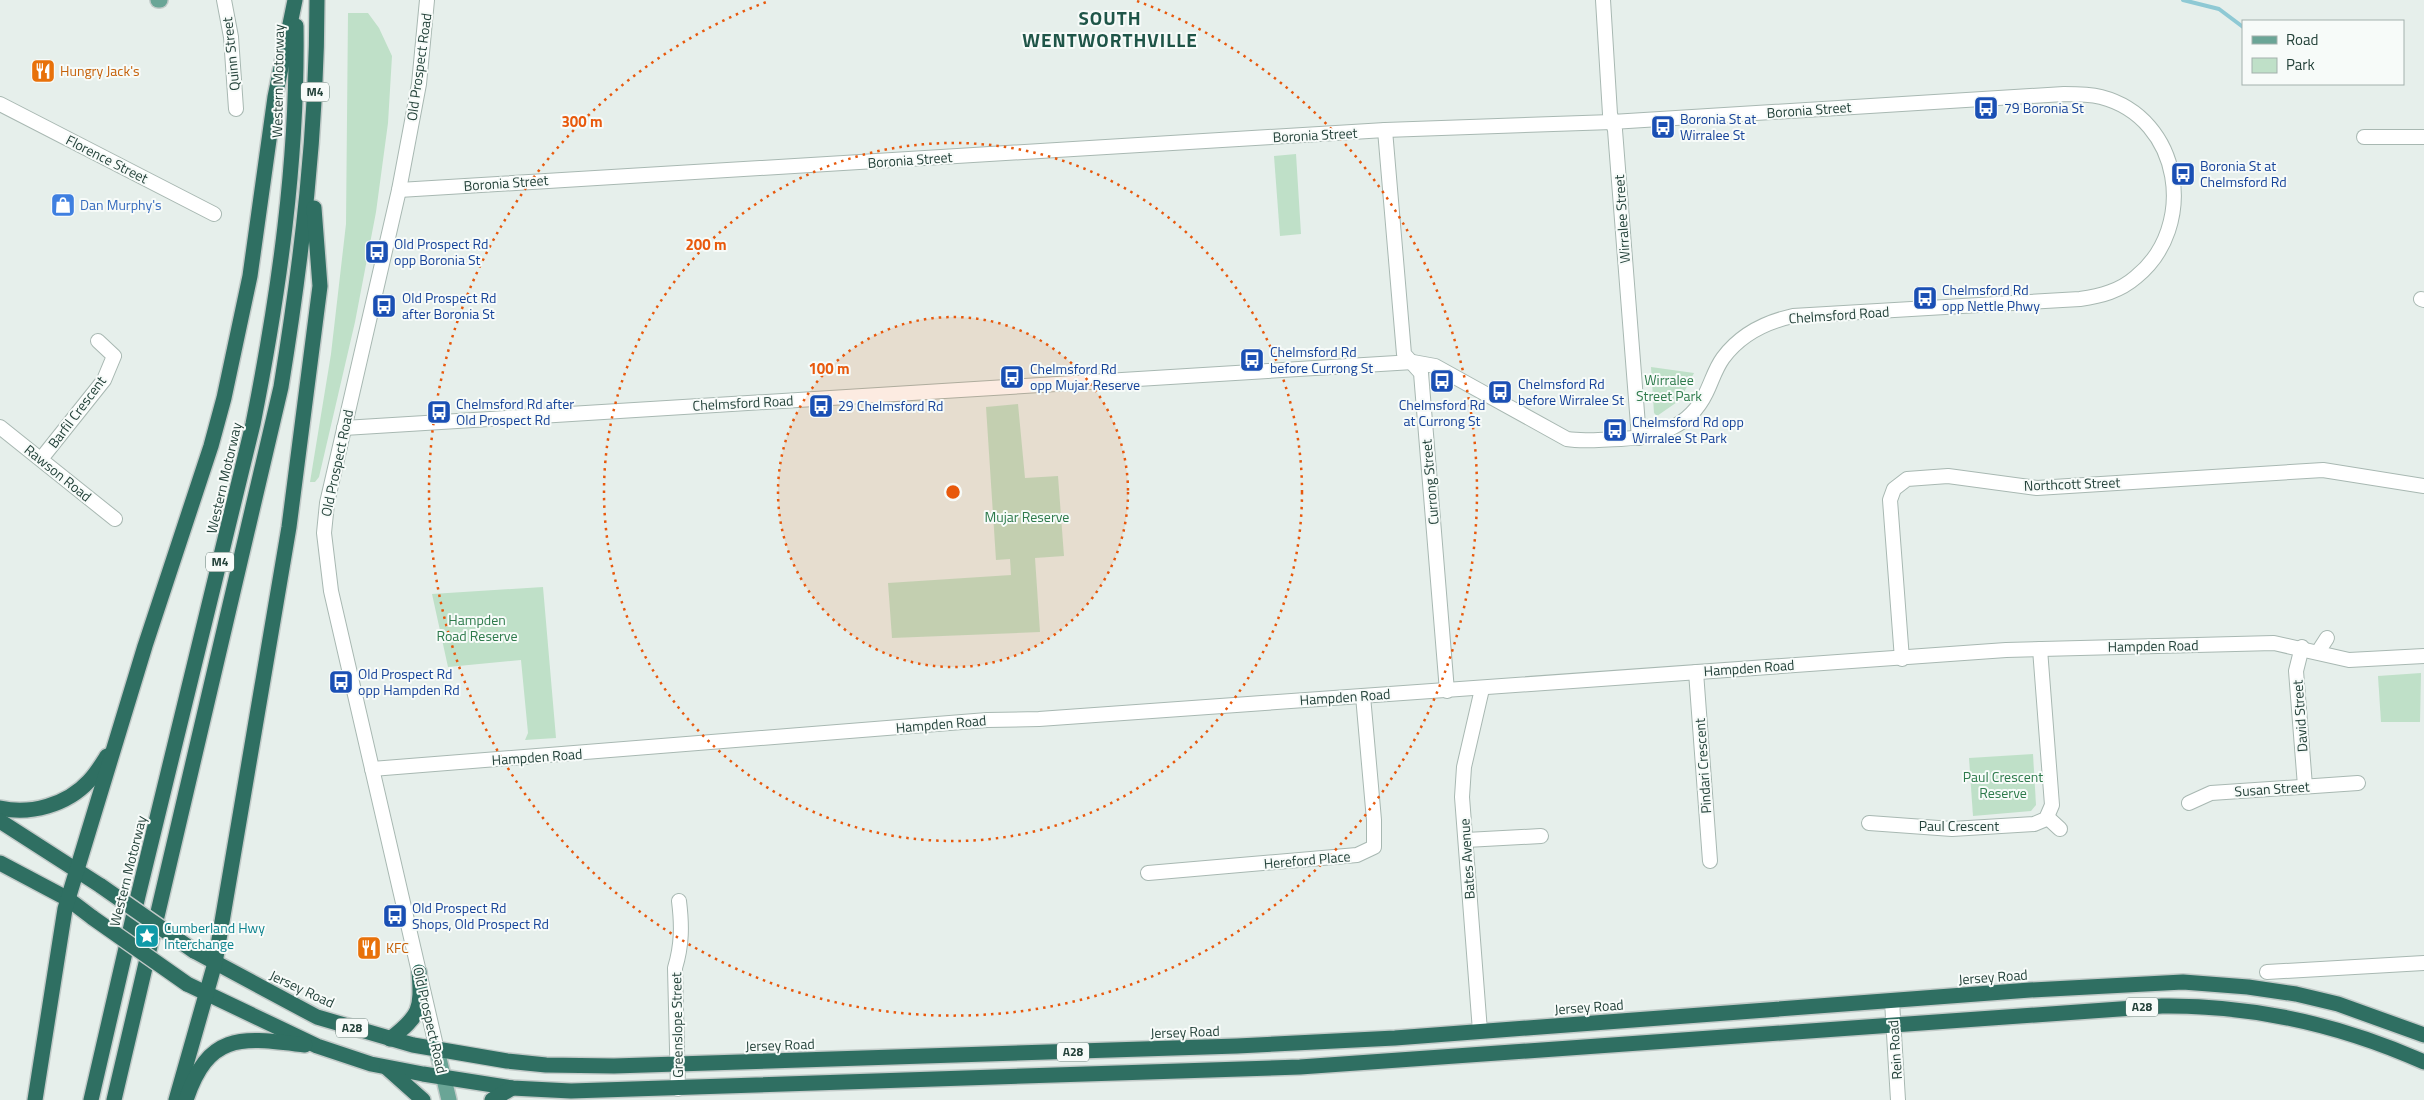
<svg xmlns="http://www.w3.org/2000/svg" width="2424" height="1100" viewBox="0 0 2424 1100" font-family="'Titillium Web',sans-serif">
<style>
.green{fill:#bfe0c8}
.lines{fill:none;stroke-linecap:round;stroke-linejoin:round}
.stream{stroke:#8ec9d4;stroke-width:4}
.minor-casing{stroke:#a8b8b2;stroke-width:16}
.major-casing{stroke:#c2cac8;stroke-width:18}
.highway-casing{stroke:#c2cac8;stroke-width:18}
.minor{stroke:#fff;stroke-width:14}
.major{stroke:#6aa596;stroke-width:15}
.highway{stroke:#2f6f62;stroke-width:15}
.highway-bridge-casing{stroke:#c2cac8;stroke-width:18;stroke-linecap:butt}
.highway-bridge{stroke:#2f6f62;stroke-width:15}
.ring{fill:none;stroke:#e8590c;stroke-width:2.5;stroke-dasharray:2.5 5}
.labels{text-anchor:middle;stroke-width:4;stroke-linejoin:round;paint-order:stroke}
.shield{fill:#f7fbf9;stroke:#637a73;stroke-width:1}
.shield-label{font-size:12px;font-weight:bold;fill:#24423a}
.street-label{font-size:14px;fill:#24423a;stroke:#f7fbf9}
.food-label{font-size:14px;fill:#c56008;stroke:#f7fbf9;text-anchor:start}
.transit-label{font-size:14px;fill:#164399;stroke:#f7fbf9;text-anchor:start}
.shop-label{font-size:14px;fill:#366cbe;stroke:#f7fbf9;text-anchor:start}
.park-label{font-size:14px;fill:#2d7a4b;stroke:#f7fbf9}
.culture-label{font-size:14px;fill:#0d838f;stroke:#f7fbf9;text-anchor:start}
.district-label{font-size:19px;font-weight:bold;letter-spacing:1px;fill:#1f5548;stroke:#f7fbf9}
.centre{fill:#e8590c;stroke:#f7fbf9;stroke-width:2.5}
.ring-label{font-size:15px;text-anchor:middle;font-weight:bold;fill:#e8590c;stroke:#f7fbf9;stroke-width:4;stroke-linejoin:round;paint-order:stroke}
</style>
<rect width="100%" height="100%" fill="#e6efeb"/>
<g class="green">
<polygon points="348,13 368,13 379,28 392,56 388,123 376,212 355,322 319,477 315,482 310,482 331,354 346,224"/>
<polygon points="1296,154 1301,234 1280,236 1274,156"/>
<polygon points="1651,367 1694,373 1680,400 1657,416 1654,413"/>
<polygon points="1018,404 1025,478 1058,476 1064,556 1035,558 1040,632 892,638 888,583 1011,575 1010,559 996,560 986,407"/>
<polygon points="543,587 556,738 525,740 528,733 521,660 448,667 432,594"/>
<polygon points="2421,673 2420,722 2381,722 2378,676"/>
<polygon points="2033,754 2036,805 2031,811 1973,816 1969,758"/>
</g>
<g class="lines">
<polyline class="stream" points="2183,0 2219,9 2243,27"/>
<defs>
<g id="minor">
<polyline points="224,0 231,37 236,109"/>
<polyline points="427,0 419,84 399,190 327,503 324,533 331,591 437,1050"/>
<polyline points="1603,0 1610,114 1615,130 1639,438"/>
<polyline points="0,104 214,214"/>
<polyline points="1385,130 1404,354 1421,373 1447,691"/>
<polyline points="2364,137 2424,137"/>
<polyline points="2421,299 2424,300"/>
<polyline points="0,427 115,519"/>
<path d="M344 428 1413 362 1435 366 1567 439C1585 442 1603 439 1621 439 1657 437 1689 428 1706 393 1712 381 1715 369 1723 358 1740 335 1766 322 1793 316L2080 299C2101 296 2120 291 2136 277 2198 227 2182 118 2101 97 2089 94 2076 94 2064 94L1612 122 1385 130 399 190"/>
<polyline points="41,459 104,380 114,356 98,341"/>
<polyline points="2302,647 2296,671 2305,786"/>
<polyline points="2318,652 2327,638"/>
<polyline points="1902,659 1890,500 1894,489 1907,479 1948,476 2037,488 2323,470 2424,486"/>
<polyline points="1696,672 1710,861"/>
<polyline points="372,769 987,720 1039,719 2006,650 2274,643 2349,660 2424,656"/>
<polyline points="2189,803 2211,793 2358,783"/>
<polyline points="2047,817 2060,829"/>
<polyline points="1869,823 1952,829 2034,824 2046,819 2052,805 2040,649"/>
<polyline points="1466,840 1541,836"/>
<polyline points="1148,873 1357,855 1374,847 1374,820 1363,696"/>
<polyline points="2267,972 2424,963"/>
<polyline points="1892,1001 1898,1100"/>
<polyline points="1480,1031 1462,797 1464,767 1482,689"/>
<path d="M678 1089 675 968C682 945 682 925 679 901"/>
</g>
<g id="major">
<polyline points="158,0 160,0"/>
<polyline points="437,1050 449,1100"/>
</g>
<g id="highway">
<path d="M0 808C30 815 67 805 89 781 96 774 102 764 107 756"/>
<polyline points="0,821 101,886"/>
<polyline points="0,863 68,899 93,918"/>
<polyline points="194,951 317,1017 413,1045 507,1061 546,1065 614,1066 1237,1046 1395,1038 2030,990 2183,982 2248,987 2296,994 2338,1004 2424,1035"/>
<path d="M187 984 317 1046 371 1064 423 1074 512 1088 571 1091 1300 1067 2162 1006C2252 1005 2341 1025 2424 1062"/>
<path d="M390 1039C420 1016 422 1009 419 972"/>
<polyline points="387,1068 423,1100"/>
<polyline points="35,1100 65,909 145,646 211,446 224,398 250,276 275,97 295,0"/>
<path d="M91 1100 138 896 253 424C279 293 298 160 296 26"/>
<path d="M114 1100 281 387C302 258 317 130 317 0"/>
<polyline points="176,1100 215,963 289,527 320,286 314,208"/>
<path d="M186 1100C209 1030 244 1038 305 1045"/>
<polyline points="492,1100 512,1088"/>
</g>
</defs>
<use href="#minor" class="minor-casing"/>
<use href="#major" class="major-casing"/>
<use href="#highway" class="highway-casing"/>
<use href="#minor" class="minor"/>
<use href="#major" class="major"/>
<use href="#highway" class="highway"/>
<defs>
<g id="highway-bridge">
<polyline points="101,886 194,951"/>
<polyline points="93,918 187,984"/>
</g>
</defs>
<use href="#highway-bridge" class="highway-bridge-casing"/>
<use href="#highway-bridge" class="highway-bridge"/>
</g>
<circle cx="953" cy="492" r="175" fill="#e8590c" fill-opacity=".12"/>
<g class="ring">
<circle cx="953" cy="492" r="175"/>
<circle cx="953" cy="492" r="349"/>
<path d="M1137 1A524 524 0 1 1 769 1"/>
</g>
<defs>
<symbol id="restaurant-square" viewBox="-11 -11 22 22"><rect x="-9" y="-9" width="18" height="18" rx="4" fill="#e8710a" stroke="#f7fbf9"/><path d="M-5-6h1v4h1v-4h1v4h1v-4h1v5L-1.5 .5V6h-2V.5L-5-1ZM5-6V6H3V1.5H1.5Q1.5-4 5-6Z" fill="#fff"/></symbol>
<symbol id="bus-square" viewBox="-11 -11 22 22"><rect x="-9" y="-9" width="18" height="18" rx="4" fill="#1a4fb4" stroke="#f7fbf9"/><path d="M-5-6H5V4H4V6H2V4H-2V6H-4V4H-5ZM-3.5-4V0h7V-4ZM-3.5 1.2v1.5H-2V1.2ZM2 1.2v1.5H3.5V1.2Z" fill="#fff"/></symbol>
<symbol id="shop-square" viewBox="-11 -11 22 22"><rect x="-9" y="-9" width="18" height="18" rx="4" fill="#3f7fe0" stroke="#f7fbf9"/><path d="M-5-2.5h2.3a2.7 3.5 0 0 1 5.4 0H5L5.5 6h-11ZM-1.5-2.5h3a1.5 2.3 0 0 0-3 0Z" fill="#fff"/></symbol>
<symbol id="sight-square" viewBox="-11 -11 22 22"><rect x="-9" y="-9" width="18" height="18" rx="4" fill="#0f9aa8" stroke="#f7fbf9"/><path d="M0-6L1.8-2.2L6-1.7L2.9 1.2L3.7 5.4L0 3.3L-3.7 5.4L-2.9 1.2L-6-1.7L-1.8-2.2Z" fill="#fff"/></symbol>
</defs>
<g fill-rule="evenodd">
<use href="#restaurant-square" x="29" y="57" width="28" height="28"/>
<use href="#bus-square" x="1972" y="94" width="28" height="28"/>
<use href="#bus-square" x="1649" y="113" width="28" height="28"/>
<use href="#bus-square" x="2169" y="160" width="28" height="28"/>
<use href="#shop-square" x="49" y="191" width="28" height="28"/>
<use href="#bus-square" x="363" y="238" width="28" height="28"/>
<use href="#bus-square" x="1911" y="284" width="28" height="28"/>
<use href="#bus-square" x="370" y="292" width="28" height="28"/>
<use href="#bus-square" x="1238" y="346" width="28" height="28"/>
<use href="#bus-square" x="998" y="363" width="28" height="28"/>
<use href="#bus-square" x="1428" y="367" width="28" height="28"/>
<use href="#bus-square" x="1486" y="378" width="28" height="28"/>
<use href="#bus-square" x="807" y="392" width="28" height="28"/>
<use href="#bus-square" x="425" y="398" width="28" height="28"/>
<use href="#bus-square" x="1601" y="416" width="28" height="28"/>
<use href="#bus-square" x="327" y="668" width="28" height="28"/>
<use href="#bus-square" x="381" y="902" width="28" height="28"/>
<use href="#sight-square" x="133" y="922" width="28" height="28"/>
<use href="#restaurant-square" x="355" y="934" width="28" height="28"/>
</g>
<g class="labels">
<g class="shield">
<rect x="301" y="82.5" width="28" height="19" rx="4"/>
<rect x="206" y="552.5" width="28" height="19" rx="4"/>
<rect x="2126" y="997.5" width="32" height="19" rx="4"/>
<rect x="336" y="1018.5" width="32" height="19" rx="4"/>
<rect x="1057" y="1042.5" width="32" height="19" rx="4"/>
</g>
<g class="shield-label">
<text x="315" y="96">M4</text>
<text x="220" y="566">M4</text>
<text x="2142" y="1011">A28</text>
<text x="352" y="1032">A28</text>
<text x="1073" y="1056">A28</text>
</g>
<g class="street-label">
<text transform="translate(231 54) rotate(-96)" y="5">Quinn Street</text>
<text transform="translate(419 67) rotate(-82)" y="5">Old Prospect Road</text>
<text transform="translate(278 81) rotate(-89)" y="5">Western Motorway</text>
<text transform="translate(1809 110) rotate(-4)" y="5">Boronia Street</text>
<text transform="translate(1315 135) rotate(-3)" y="5">Boronia Street</text>
<text transform="translate(107 159) rotate(27)" y="5">Florence Street</text>
<text transform="translate(910 160) rotate(-4)" y="5">Boronia Street</text>
<text transform="translate(506 183) rotate(-4)" y="5">Boronia Street</text>
<text transform="translate(1622 219) rotate(-94)" y="5">Wirralee Street</text>
<text transform="translate(1839 315) rotate(-4)" y="5">Chelmsford Road</text>
<text transform="translate(743 403) rotate(-3)" y="5">Chelmsford Road</text>
<text transform="translate(77 412) rotate(-53)" y="5">Barfil Crescent</text>
<text transform="translate(337 463) rotate(-78)" y="5">Old Prospect Road</text>
<text transform="translate(58 473) rotate(39)" y="5">Rawson Road</text>
<text transform="translate(224 478) rotate(-77)" y="5">Western Motorway</text>
<text transform="translate(1430 482) rotate(-95)" y="5">Currong Street</text>
<text transform="translate(2072 484) rotate(-2)" y="5">Northcott Street</text>
<text transform="translate(2153 646) rotate(-1)" y="5">Hampden Road</text>
<text transform="translate(1749 668) rotate(-4)" y="5">Hampden Road</text>
<text transform="translate(1345 697) rotate(-4)" y="5">Hampden Road</text>
<text transform="translate(2300 716) rotate(-94)" y="5">David Street</text>
<text transform="translate(941 724) rotate(-5)" y="5">Hampden Road</text>
<text transform="translate(537 757) rotate(-4)" y="5">Hampden Road</text>
<text transform="translate(1703 766) rotate(-94)" y="5">Pindari Crescent</text>
<text transform="translate(2272 789) rotate(-4)" y="5">Susan Street</text>
<text x="1959" y="831">Paul Crescent</text>
<text transform="translate(1467 859) rotate(-94)" y="5">Bates Avenue</text>
<text transform="translate(1307 860) rotate(-5)" y="5">Hereford Place</text>
<text transform="translate(128 871) rotate(-76)" y="5">Western Motorway</text>
<text transform="translate(1993 977) rotate(-4)" y="5">Jersey Road</text>
<text transform="translate(302 989) rotate(25)" y="5">Jersey Road</text>
<text transform="translate(1589 1007) rotate(-4)" y="5">Jersey Road</text>
<text transform="translate(430 1020) rotate(77)" y="5">Old Prospect Road</text>
<text transform="translate(677 1025) rotate(-91)" y="5">Greenslope Street</text>
<text transform="translate(1185 1032) rotate(-2)" y="5">Jersey Road</text>
<text transform="translate(780 1045) rotate(-2)" y="5">Jersey Road</text>
<text transform="translate(1895 1050) rotate(-94)" y="5">Rein Road</text>
</g>
<g class="food-label">
<text x="60" y="76">Hungry Jack's</text>
<text x="386" y="953">KFC</text>
</g>
<g class="transit-label">
<text x="2004" y="113">79 Boronia St</text>
<text x="1680" y="124">Boronia St at<tspan x="1680" dy="16">Wirralee St</tspan></text>
<text x="2200" y="171">Boronia St at<tspan x="2200" dy="16">Chelmsford Rd</tspan></text>
<text x="394" y="249">Old Prospect Rd<tspan x="394" dy="16">opp Boronia St</tspan></text>
<text x="1942" y="295">Chelmsford Rd<tspan x="1942" dy="16">opp Nettle Phwy</tspan></text>
<text x="402" y="303">Old Prospect Rd<tspan x="402" dy="16">after Boronia St</tspan></text>
<text x="1270" y="357">Chelmsford Rd<tspan x="1270" dy="16">before Currong St</tspan></text>
<text x="1030" y="374">Chelmsford Rd<tspan x="1030" dy="16">opp Mujar Reserve</tspan></text>
<text x="1518" y="389">Chelmsford Rd<tspan x="1518" dy="16">before Wirralee St</tspan></text>
<text x="456" y="409">Chelmsford Rd after<tspan x="456" dy="16">Old Prospect Rd</tspan></text>
<text x="1442" y="410" text-anchor="middle">Chelmsford Rd<tspan x="1442" dy="16">at Currong St</tspan></text>
<text x="838" y="411">29 Chelmsford Rd</text>
<text x="1632" y="427">Chelmsford Rd opp<tspan x="1632" dy="16">Wirralee St Park</tspan></text>
<text x="358" y="679">Old Prospect Rd<tspan x="358" dy="16">opp Hampden Rd</tspan></text>
<text x="412" y="913">Old Prospect Rd<tspan x="412" dy="16">Shops, Old Prospect Rd</tspan></text>
</g>
<g class="shop-label">
<text x="80" y="210">Dan Murphy's</text>
</g>
<g class="park-label">
<text x="1669" y="385">Wirralee<tspan x="1669" dy="16">Street Park</tspan></text>
<text x="1027" y="522">Mujar Reserve</text>
<text x="477" y="625">Hampden<tspan x="477" dy="16">Road Reserve</tspan></text>
<text x="2003" y="782">Paul Crescent<tspan x="2003" dy="16">Reserve</tspan></text>
</g>
<g class="culture-label">
<text x="164" y="933">Cumberland Hwy<tspan x="164" dy="16">Interchange</tspan></text>
</g>
<g class="district-label">
<text x="1110" y="25">SOUTH<tspan x="1110" dy="22">WENTWORTHVILLE</tspan></text>
</g>
</g>
<circle cx="953" cy="492" r="8" class="centre"/>
<g class="ring-label">
<text x="582" y="127">300 m</text>
<text x="706" y="250">200 m</text>
<text x="829" y="374">100 m</text>
</g>
<rect x="2242" y="20" width="162" height="65" fill="#f7fbf9" stroke="#a3b1ad"/>
<rect x="2252" y="36" width="25" height="8" fill="#6aa596" stroke="#a3b1ad"/>
<text x="2286" y="45" font-size="15" fill="#24423a">Road</text>
<rect x="2252" y="58" width="25" height="15" fill="#bfe0c8" stroke="#a3b1ad"/>
<text x="2286" y="70" font-size="15" fill="#24423a">Park</text>
</svg>
